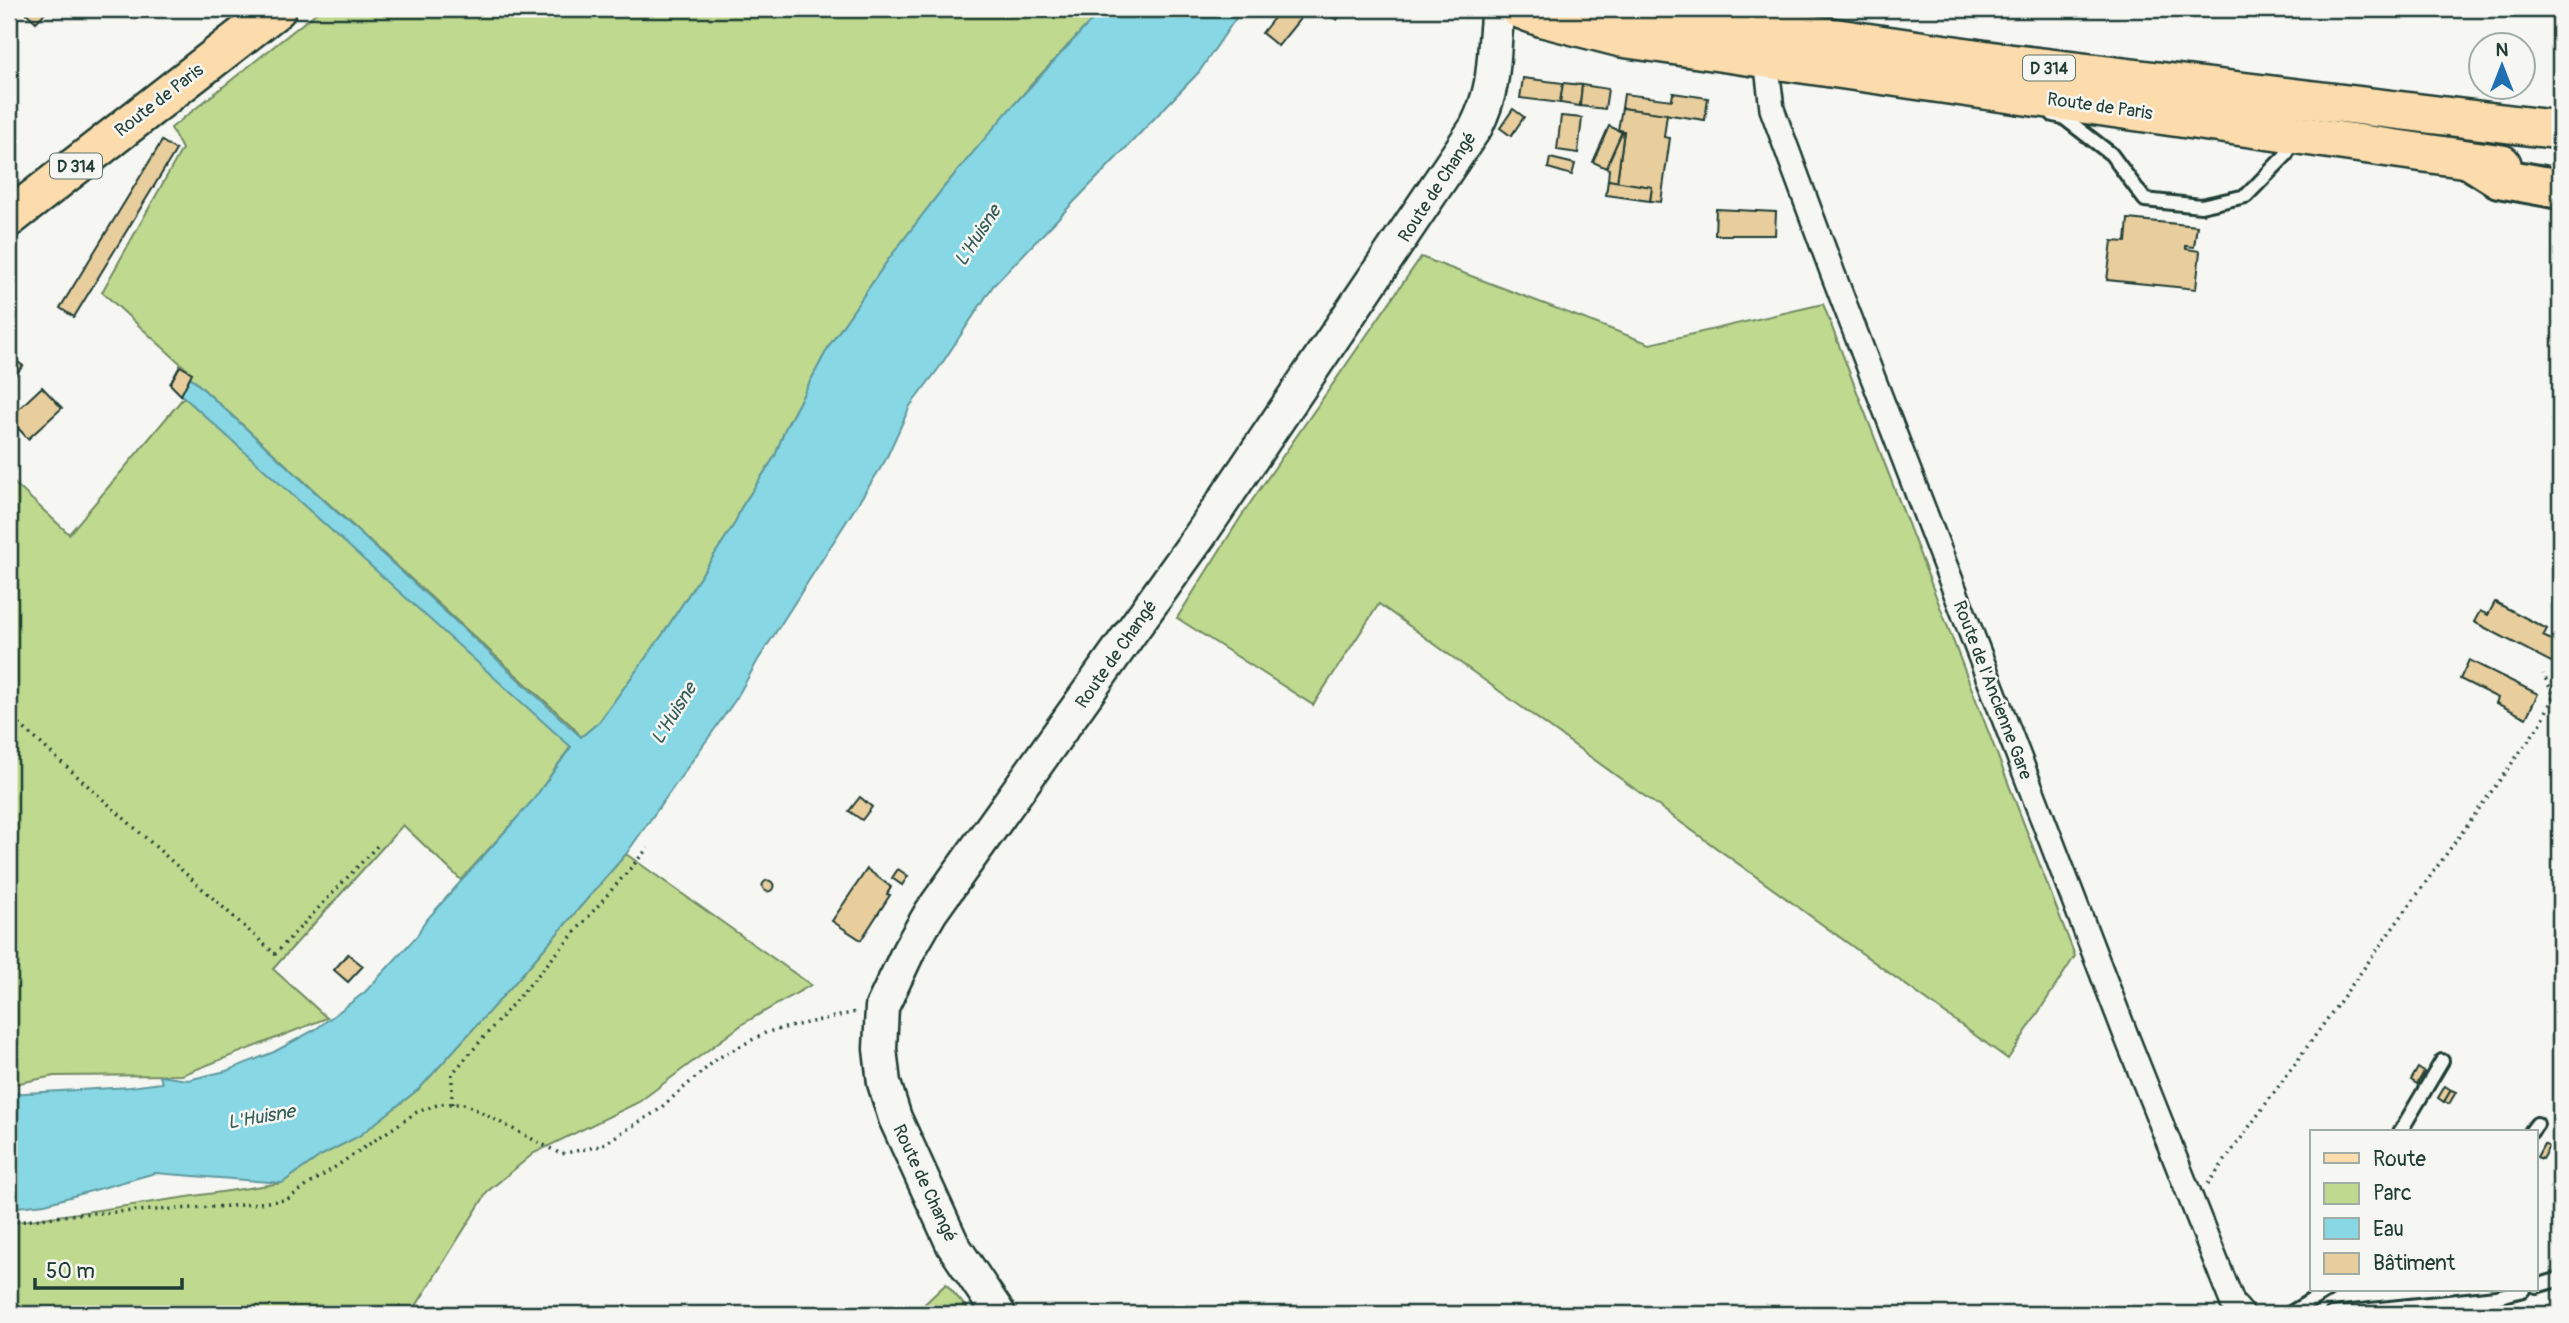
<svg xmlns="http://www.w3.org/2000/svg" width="2569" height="1323" viewBox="0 0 2569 1323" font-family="Pangolin,sans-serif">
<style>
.green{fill:#bfd98f;stroke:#6f8b62;stroke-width:2}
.water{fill:#88d7e4;stroke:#5e999e;stroke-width:2}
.building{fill:#e8cd9d;stroke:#1f3d34;stroke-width:2}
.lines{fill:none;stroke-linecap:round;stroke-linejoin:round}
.lane-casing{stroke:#1f3d34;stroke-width:18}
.street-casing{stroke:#1f3d34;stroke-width:28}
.secondary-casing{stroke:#1f3d34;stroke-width:37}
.primary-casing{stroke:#1f3d34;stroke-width:42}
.highway-casing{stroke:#1f3d34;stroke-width:44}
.path{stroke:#1f3d34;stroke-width:3.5;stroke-dasharray:2 5;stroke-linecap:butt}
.lane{stroke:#f6f6f2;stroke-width:12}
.street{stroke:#f6f6f2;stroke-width:23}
.secondary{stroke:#f6f6f2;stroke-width:32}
.primary{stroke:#fcdcac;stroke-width:37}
.highway{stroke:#fcdcac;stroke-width:38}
.labels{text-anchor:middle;stroke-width:5;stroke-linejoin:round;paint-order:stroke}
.shield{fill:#f6f6f2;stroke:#60746d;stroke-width:2}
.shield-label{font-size:16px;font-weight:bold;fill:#1f3d34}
.street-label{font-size:18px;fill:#1f3d34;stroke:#f6f6f2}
.water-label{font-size:19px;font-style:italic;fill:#345c57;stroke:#f6f6f2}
</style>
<rect width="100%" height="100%" fill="#f6f6f2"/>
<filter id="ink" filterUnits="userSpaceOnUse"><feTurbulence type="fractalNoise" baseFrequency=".0143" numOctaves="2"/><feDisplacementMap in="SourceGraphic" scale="14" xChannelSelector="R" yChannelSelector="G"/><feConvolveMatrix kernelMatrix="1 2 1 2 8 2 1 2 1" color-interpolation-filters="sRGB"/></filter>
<g filter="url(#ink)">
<g class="green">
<polygon points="321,9 1102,9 1032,84 944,187 888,260 829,346 785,429 775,456 741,508 735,523 663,634 599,722 581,737 572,726 190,377 191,373 102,292 182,149 171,128"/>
<polygon points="1421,257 1650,344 1823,304 2075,956 2008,1059 1379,604 1313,705 1177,618 1244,512"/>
<polygon points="184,397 571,746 534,799 461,880 403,825 273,969 327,1018 182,1075 54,1076 9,1085 9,478 69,534"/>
<polygon points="626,854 811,985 744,1023 639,1102 534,1153 488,1191 411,1314 9,1314 9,1223 282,1183 320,1156 359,1136 420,1088 511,987"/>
<polygon points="946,1284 972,1314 914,1314"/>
</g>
<polygon class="water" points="1102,9 1242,9 1199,72 993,286 939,368 910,406 885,461 758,660 736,699 626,854 511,987 420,1088 359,1136 320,1156 282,1183 155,1173 45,1204 9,1208 9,1094 130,1087 162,1083 160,1076 188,1080 226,1071 274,1052 316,1029 365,992 417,936 423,924 534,799 571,747 184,397 181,395 190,377 581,737 599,722 663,634 735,523 741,508 775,456 785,429 829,346 888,260 944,187 1008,111"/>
<g class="building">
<polygon points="22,9 49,9 36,22"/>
<polygon points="1281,9 1308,9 1278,46 1262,33"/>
<polygon points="1318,9 1344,9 1337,20"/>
<polygon points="1523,78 1563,83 1560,103 1520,98"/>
<polygon points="1563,83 1582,85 1580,106 1560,103"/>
<polygon points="1582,85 1608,89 1605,109 1580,106"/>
<polygon points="1673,93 1708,98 1705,120 1622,108 1624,94 1672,100"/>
<polygon points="1622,108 1667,114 1664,137 1670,138 1661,202 1650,201 1652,187 1617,182 1624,131 1618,130"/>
<polygon points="1513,109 1524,117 1511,136 1500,128"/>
<polygon points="1561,116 1582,118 1578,153 1557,150"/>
<polygon points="1609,126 1622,132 1606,168 1593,162"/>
<polygon points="1618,130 1624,131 1617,182 1608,180 1609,169 1606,168 1622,132"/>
<polygon points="162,141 176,150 74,317 60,308"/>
<polygon points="1550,158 1575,164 1572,175 1548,168"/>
<polygon points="1608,180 1652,187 1650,201 1606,195"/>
<polygon points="1716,209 1776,212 1775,235 1715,235"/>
<polygon points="2128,219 2197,226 2194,247 2186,246 2186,249 2200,251 2196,289 2107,280 2112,241 2126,242"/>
<polygon points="9,355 23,366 11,380 9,378"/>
<polygon points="180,366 192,373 181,395 170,384"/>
<polygon points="42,387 62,408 28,439 9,418"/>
<polygon points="2495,602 2547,629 2543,636 2560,644 2560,653 2555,664 2474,622 2480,611 2488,615"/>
<polygon points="2469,660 2538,694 2526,718 2496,703 2498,698 2460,679"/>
<polygon points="860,797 872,807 862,820 849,811"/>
<polygon points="867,869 891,887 887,894 890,895 861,940 832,921"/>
<polygon points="898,869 908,876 902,885 892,878"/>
<circle cx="768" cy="886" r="5.5"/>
<polygon points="348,954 363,966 348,982 334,970"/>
<polygon points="2418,1068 2424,1072 2417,1084 2411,1080"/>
<polygon points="2445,1086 2451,1090 2444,1102 2438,1098"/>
<polygon points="2451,1090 2456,1092 2449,1104 2444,1102"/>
<polygon points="2544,1144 2549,1147 2542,1159 2537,1157"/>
</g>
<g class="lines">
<defs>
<g id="lane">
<polyline points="2053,115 2063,117 2111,154 2145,200 2201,206 2246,196 2285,156 2296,138"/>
<polyline points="2400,1132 2442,1061"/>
<polyline points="2531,1132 2537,1124"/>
<polyline points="2536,1286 2560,1279"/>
<polyline points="2289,1314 2328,1290"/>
<polyline points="2332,1314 2496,1297 2523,1290"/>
</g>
<polyline id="street" points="1766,59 1772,109 1833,274 2127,1038 2233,1304 2242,1314"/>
<path id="secondary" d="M999 1314 953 1245 895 1118 884 1083 880 1049 882 1007 909 950 931 912 1199 537 1476 127C1498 83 1492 55 1498 9"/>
<g id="primary">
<polyline points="1519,9 1543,18 1621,38 2502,164"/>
<polyline points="1637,9 2009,63 2560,130"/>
<polyline points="9,218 277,9"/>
</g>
<polyline id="highway" points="2472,161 2499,178 2560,189"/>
</defs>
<use href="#lane" class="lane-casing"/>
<use href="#street" class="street-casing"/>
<use href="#secondary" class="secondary-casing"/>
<use href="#primary" class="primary-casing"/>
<use href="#highway" class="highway-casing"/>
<g class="path">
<polyline points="9,715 275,954 380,843"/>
<polyline points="452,1104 452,1074 648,848"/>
<polyline points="2208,1184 2541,723 2554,695 2543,674"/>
<polyline points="9,1223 78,1214 232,1206 286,1200 417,1112 440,1104 465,1104 561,1154 600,1146 657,1111 718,1058 767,1032 856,1012"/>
</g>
<use href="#lane" class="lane"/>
<use href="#street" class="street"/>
<use href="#secondary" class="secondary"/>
<use href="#primary" class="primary"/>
<use href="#highway" class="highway"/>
</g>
</g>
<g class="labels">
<g class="shield">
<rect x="2023" y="55.5" width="52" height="25" rx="5"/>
<rect x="50" y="153.5" width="52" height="25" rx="5"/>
</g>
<g class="shield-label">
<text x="2049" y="74">D 314</text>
<text x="76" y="172">D 314</text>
</g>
<g class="street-label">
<text transform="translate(159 100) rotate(-38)" y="6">Route de Paris</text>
<text transform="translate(2100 106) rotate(8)" y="6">Route de Paris</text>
<text transform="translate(1437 187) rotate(-57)" y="6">Route de Changé</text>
<text transform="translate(1116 654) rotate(-55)" y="6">Route de Changé</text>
<text transform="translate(1993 690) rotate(69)" y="6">Route de l'Ancienne Gare</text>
<text transform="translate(925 1183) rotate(65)" y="6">Route de Changé</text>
</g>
<g class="water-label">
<text transform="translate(977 235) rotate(-57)" y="7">L'Huisne</text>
<text transform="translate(673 713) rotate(-58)" y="7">L'Huisne</text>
<text transform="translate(261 1116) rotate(-10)" y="7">L'Huisne</text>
</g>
</g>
<rect width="2569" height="1323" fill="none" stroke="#f6f6f2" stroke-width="35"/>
<rect x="18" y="18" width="2534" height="1288" fill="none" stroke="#1f3d34" stroke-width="2.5" filter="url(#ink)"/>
<rect x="2310" y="1130" width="228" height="161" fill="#f6f6f2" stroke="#a0aca6" stroke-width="2"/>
<rect x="2324" y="1153" width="35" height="10" fill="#fcdcac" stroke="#a0aca6" stroke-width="2"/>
<text x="2373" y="1166" font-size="21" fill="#1f3d34">Route</text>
<rect x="2324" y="1183" width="35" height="21" fill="#bfd98f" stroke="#a0aca6" stroke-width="2"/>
<text x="2373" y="1200" font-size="21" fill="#1f3d34">Parc</text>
<rect x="2324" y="1218" width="35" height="21" fill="#88d7e4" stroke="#a0aca6" stroke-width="2"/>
<text x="2373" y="1236" font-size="21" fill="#1f3d34">Eau</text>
<rect x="2324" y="1253" width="35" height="21" fill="#e8cd9d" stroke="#a0aca6" stroke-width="2"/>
<text x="2373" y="1270" font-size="21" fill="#1f3d34">Bâtiment</text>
<g transform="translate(2502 66)"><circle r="33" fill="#f6f6f2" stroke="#a0aca6" stroke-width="2"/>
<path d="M0-5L12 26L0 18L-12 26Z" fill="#1f6fb2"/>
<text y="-10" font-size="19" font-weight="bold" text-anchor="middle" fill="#1f3d34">N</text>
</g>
<path d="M35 1278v10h147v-10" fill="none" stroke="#1f3d34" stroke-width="3.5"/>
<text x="46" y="1278" font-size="21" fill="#1f3d34" stroke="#f6f6f2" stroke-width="5" paint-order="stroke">50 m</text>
</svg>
